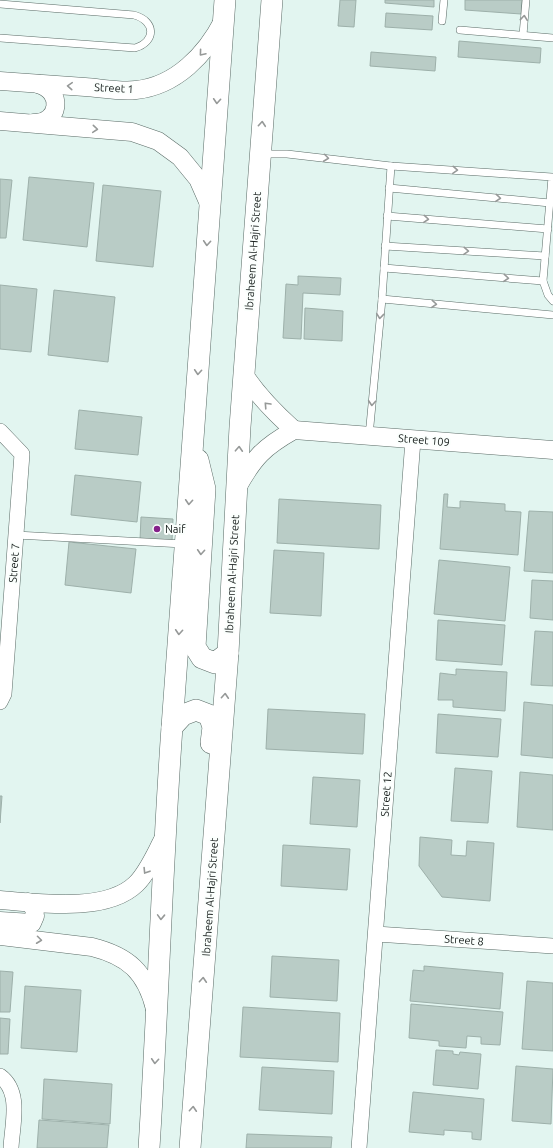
<svg xmlns="http://www.w3.org/2000/svg" width="553" height="1148" viewBox="0 0 553 1148" font-family="Ubuntu,sans-serif">
<style>
.building{fill:#b9ccc6;stroke:#9db0aa}
.lines{fill:none;stroke-linecap:round;stroke-linejoin:round}
.service-casing{stroke:#5a6b66;stroke-width:8}
.minor-casing{stroke:#5a6b66;stroke-width:16}
.tertiary-casing{stroke:#5a6b66;stroke-width:19}
.secondary-casing{stroke:#5a6b66;stroke-width:22}
.service{stroke:#fff;stroke-width:7}
.minor{stroke:#fff;stroke-width:15}
.tertiary{stroke:#fff;stroke-width:18}
.secondary{stroke:#fff;stroke-width:21}
.oneway{stroke:#969998}
.poi-dot{fill:#85218a;stroke:#fbfffd;stroke-width:1.5}
.labels{text-anchor:middle;stroke-width:4;stroke-linejoin:round;paint-order:stroke}
.street-label{font-size:11px;fill:#161d1b;stroke:#fbfffd}
.poi-label{font-size:11px;fill:#161d1b;stroke:#fbfffd;text-anchor:start}
</style>
<rect width="100%" height="100%" fill="#e2f5f0"/>
<g class="building">
<polygon points="340,0 356,0 354,27 338,26"/>
<polygon points="385,0 434,0 434,7 385,3"/>
<polygon points="465,0 522,0 521,14 465,10"/>
<polygon points="386,13 433,16 432,30 385,27"/>
<polygon points="459,41 541,48 540,63 458,57"/>
<polygon points="371,52 436,57 435,71 370,66"/>
<polygon points="29,177 94,183 87,247 23,240"/>
<polygon points="0,179 12,180 6,238 0,238"/>
<polygon points="103,185 161,191 153,267 96,261"/>
<polygon points="298,276 341,278 340,295 303,293 301,339 283,338 286,284 298,285"/>
<polygon points="0,285 37,289 31,352 0,349"/>
<polygon points="54,290 115,297 108,362 48,355"/>
<polygon points="305,308 343,311 342,341 304,339"/>
<polygon points="79,410 142,417 138,455 75,449"/>
<polygon points="75,475 141,482 137,522 71,515"/>
<polygon points="444,494 448,494 447,507 460,508 460,501 505,504 505,511 521,512 518,555 440,549"/>
<polygon points="279,499 381,505 379,549 277,543"/>
<polygon points="529,511 553,512 553,573 524,571"/>
<polygon points="141,517 173,519 172,541 140,540"/>
<polygon points="69,542 136,549 131,593 65,585"/>
<polygon points="274,550 324,553 321,616 270,613"/>
<polygon points="439,560 510,567 505,621 434,614"/>
<polygon points="532,580 553,581 553,620 530,618"/>
<polygon points="438,620 505,625 502,665 436,660"/>
<polygon points="535,631 553,632 553,686 531,685"/>
<polygon points="456,669 507,672 505,711 453,707 453,700 438,700 440,673 456,675"/>
<polygon points="524,702 553,705 553,758 521,755"/>
<polygon points="268,709 365,714 363,754 266,749"/>
<polygon points="438,714 501,719 498,757 436,753"/>
<polygon points="455,768 492,771 488,823 451,821"/>
<polygon points="520,772 553,775 553,830 517,827"/>
<polygon points="313,777 360,780 357,827 310,824"/>
<polygon points="0,796 2,796 0,823"/>
<polygon points="420,837 452,840 451,855 466,856 467,841 494,843 490,901 442,897 419,866"/>
<polygon points="283,845 350,849 347,890 281,886"/>
<polygon points="272,956 339,960 337,1001 270,997"/>
<polygon points="424,966 503,973 500,1009 410,1001 413,970 424,971"/>
<polygon points="0,971 13,972 10,1012 0,1012"/>
<polygon points="527,981 553,983 553,1051 522,1049"/>
<polygon points="25,986 81,990 77,1052 21,1048"/>
<polygon points="411,1004 503,1012 500,1045 481,1044 481,1037 467,1036 466,1048 439,1046 439,1041 409,1038"/>
<polygon points="243,1007 340,1013 338,1062 240,1057"/>
<polygon points="0,1018 10,1019 8,1054 0,1054"/>
<polygon points="436,1050 453,1051 453,1054 459,1055 460,1052 481,1054 478,1089 433,1085"/>
<polygon points="516,1066 553,1069 551,1124 512,1121"/>
<polygon points="262,1067 334,1071 332,1114 259,1110"/>
<polygon points="44,1079 112,1084 110,1124 42,1119"/>
<polygon points="413,1092 484,1099 481,1140 472,1139 472,1132 444,1130 444,1135 409,1132"/>
<polygon points="39,1120 109,1125 107,1148 37,1148"/>
<polygon points="247,1134 332,1137 331,1148 246,1148"/>
</g>
<g class="lines">
<defs>
<g id="service">
<path d="M0 4 134 15C156 21 156 42 135 48L0 38"/>
<polyline points="442,21 444,0"/>
<polyline points="460,30 553,38"/>
<polyline points="523,35 526,0"/>
<polyline points="263,154 287,154 391,166 552,177 543,281 548,295 553,301"/>
<polyline points="389,188 550,203"/>
<polyline points="387,216 548,229"/>
<polyline points="385,246 545,256"/>
<polyline points="384,268 543,281"/>
<polyline points="382,299 553,315"/>
<polyline points="369,436 382,299 391,166"/>
<polyline points="16,535 183,544"/>
</g>
<g id="minor">
<polyline points="0,431 22,454 4,694 0,702"/>
<polyline points="376,934 553,946"/>
<path d="M0 1076C22 1092 12 1125 11 1148"/>
<polyline points="359,1148 413,440"/>
</g>
<g id="tertiary">
<path d="M0 81C28 83 57 85 85 87 101 88 120 92 136 90 176 86 206 54 223 21"/>
<polyline points="0,121 132,132 158,141 180,157 198,179 209,204"/>
<path d="M33 123C60 124 64 91 38 84"/>
<path d="M245 376C259 397 275 413 294 430"/>
<path d="M237 488C254 457 264 447 294 430L553 450"/>
<path d="M0 900C39 903 106 913 136 884 149 871 156 852 165 836"/>
<polyline points="0,921 32,923 35,916 34,908 28,902"/>
<path d="M0 936 92 947C128 956 146 972 155 1009"/>
</g>
<g id="secondary">
<polyline points="198,460 205,489 195,647 202,658 215,663 228,653"/>
<polyline points="172,727 183,715 196,710 209,715 213,727 211,743"/>
<path d="M149 1148C158 1008 162 867 172 727L225 0"/>
<polyline points="190,1148 228,653 240,427 272,0"/>
</g>
</defs>
<use href="#service" class="service-casing"/>
<use href="#minor" class="minor-casing"/>
<use href="#tertiary" class="tertiary-casing"/>
<use href="#secondary" class="secondary-casing"/>
<use href="#service" class="service"/>
<use href="#minor" class="minor"/>
<use href="#tertiary" class="tertiary"/>
<use href="#secondary" class="secondary"/>
</g>
<defs><path id="oneway-chevron" d="M-2-3.5L2.5 0L-2 3.5" fill="none" stroke-width="1.6" stroke-linecap="round" stroke-linejoin="round"/></defs>
<g class="oneway">
<use href="#oneway-chevron" transform="translate(524 18) rotate(-84)"/>
<use href="#oneway-chevron" transform="translate(202 53) rotate(130)"/>
<use href="#oneway-chevron" transform="translate(70 86) rotate(-176)"/>
<use href="#oneway-chevron" transform="translate(217 101) rotate(94)"/>
<use href="#oneway-chevron" transform="translate(262 124) rotate(-85)"/>
<use href="#oneway-chevron" transform="translate(95 129) rotate(5)"/>
<use href="#oneway-chevron" transform="translate(326 158) rotate(7)"/>
<use href="#oneway-chevron" transform="translate(455 170) rotate(4)"/>
<use href="#oneway-chevron" transform="translate(498 198) rotate(5)"/>
<use href="#oneway-chevron" transform="translate(426 219) rotate(5)"/>
<use href="#oneway-chevron" transform="translate(207 243) rotate(94)"/>
<use href="#oneway-chevron" transform="translate(466 251) rotate(4)"/>
<use href="#oneway-chevron" transform="translate(506 278) rotate(5)"/>
<use href="#oneway-chevron" transform="translate(434 304) rotate(5)"/>
<use href="#oneway-chevron" transform="translate(380 316) rotate(96)"/>
<use href="#oneway-chevron" transform="translate(198 372) rotate(94)"/>
<use href="#oneway-chevron" transform="translate(372 403) rotate(94)"/>
<use href="#oneway-chevron" transform="translate(267 405) rotate(-133)"/>
<use href="#oneway-chevron" transform="translate(239 449) rotate(-87)"/>
<use href="#oneway-chevron" transform="translate(189 502) rotate(94)"/>
<use href="#oneway-chevron" transform="translate(201 552) rotate(94)"/>
<use href="#oneway-chevron" transform="translate(179 632) rotate(94)"/>
<use href="#oneway-chevron" transform="translate(225 696) rotate(-86)"/>
<use href="#oneway-chevron" transform="translate(146 871) rotate(122)"/>
<use href="#oneway-chevron" transform="translate(161 917) rotate(92)"/>
<use href="#oneway-chevron" transform="translate(39 940) rotate(7)"/>
<use href="#oneway-chevron" transform="translate(203 980) rotate(-86)"/>
<use href="#oneway-chevron" transform="translate(155 1061) rotate(94)"/>
<use href="#oneway-chevron" transform="translate(193 1109) rotate(-86)"/>
</g>
<circle class="poi-dot" cx="157" cy="529" r="4"/>
<g class="labels">
<g class="street-label">
<text transform="translate(114 88) rotate(3)" y="4">Street 1</text>
<text transform="translate(253 251) rotate(-86)" y="4">Ibraheem Al-Hajri Street</text>
<text transform="translate(424 440) rotate(5)" y="4">Street 109</text>
<text transform="translate(14 563) rotate(-86)" y="4">Street 7</text>
<text transform="translate(232 574) rotate(-87)" y="4">Ibraheem Al-Hajri Street</text>
<text transform="translate(386 794) rotate(-86)" y="4">Street 12</text>
<text transform="translate(210 897) rotate(-86)" y="4">Ibraheem Al-Hajri Street</text>
<text transform="translate(464 940) rotate(4)" y="4">Street 8</text>
</g>
<g class="poi-label">
<text x="165" y="533">Naif</text>
</g>
</g>
</svg>
